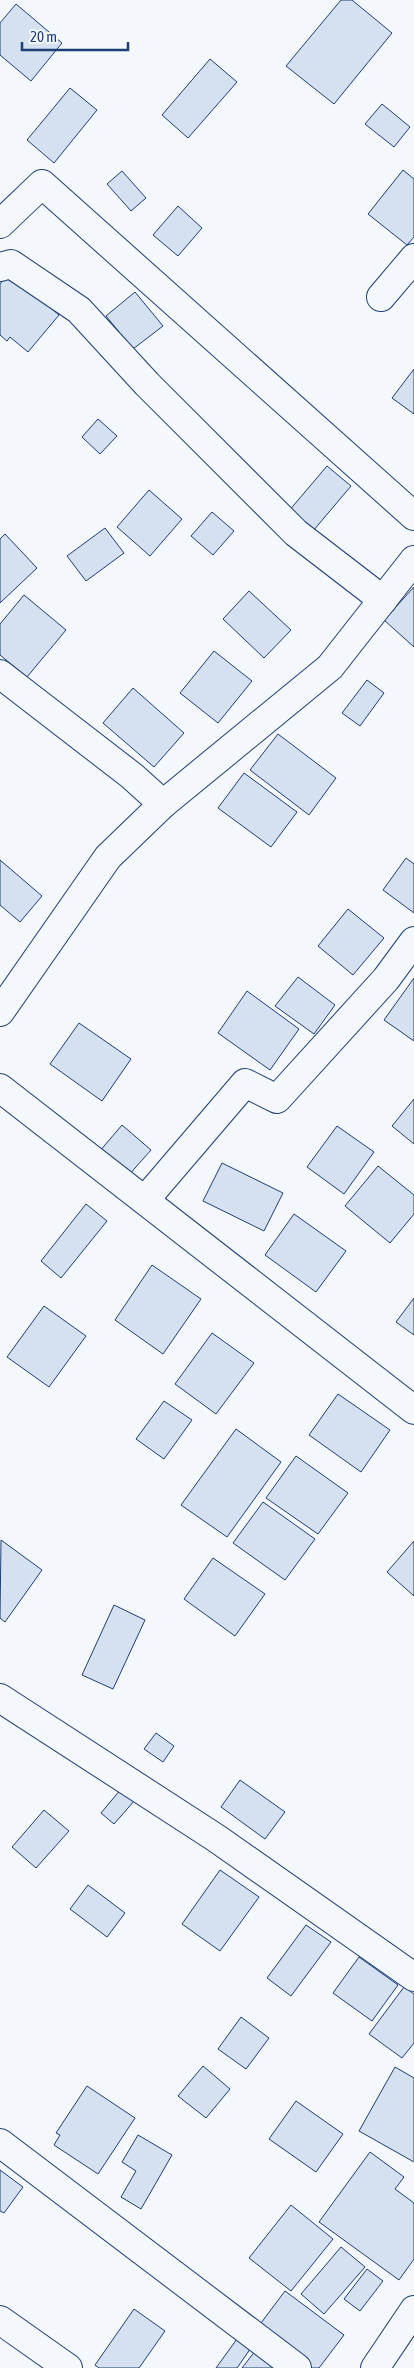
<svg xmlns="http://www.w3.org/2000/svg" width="414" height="2368" viewBox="0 0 414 2368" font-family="'Asap Condensed',sans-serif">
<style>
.building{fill:#d5e0f0;stroke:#1d3f73}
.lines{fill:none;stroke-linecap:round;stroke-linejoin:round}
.minor-casing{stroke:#1d3f73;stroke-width:30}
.major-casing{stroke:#1d3f73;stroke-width:30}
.minor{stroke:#f4f7fb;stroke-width:28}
.major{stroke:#f4f7fb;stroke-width:28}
</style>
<rect width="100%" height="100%" fill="#f4f7fb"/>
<g class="building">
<polygon points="341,0 352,0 392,33 334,104 286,66"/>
<polygon points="16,4 62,43 31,81 0,55 0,23"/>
<polygon points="210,59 237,82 188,138 162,115"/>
<polygon points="70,88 97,110 54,163 27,140"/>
<polygon points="382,104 410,127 394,147 365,124"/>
<polygon points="403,170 414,179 414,237 407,245 368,214"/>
<polygon points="122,171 146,198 131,211 107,184"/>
<polygon points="178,206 202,228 178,256 153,235"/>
<polygon points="9,273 59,315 28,352 10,337 7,341 0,335 0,284"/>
<polygon points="135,292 163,326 133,349 106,316"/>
<polygon points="414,369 414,414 392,398"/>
<polygon points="98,419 117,436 100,454 82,437"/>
<polygon points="327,466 351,486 313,531 288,512"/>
<polygon points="149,490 182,519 150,556 117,527"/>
<polygon points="212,512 234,531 213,555 191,536"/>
<polygon points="105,528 124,553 86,581 67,556"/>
<polygon points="5,534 37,568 0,603 0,539"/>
<polygon points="414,587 414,647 384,620"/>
<polygon points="249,591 291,630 264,658 223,619"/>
<polygon points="24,595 66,630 27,677 0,655 0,624"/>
<polygon points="214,651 252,681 218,723 180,693"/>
<polygon points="367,680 384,693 360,726 342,713"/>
<polygon points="133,688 184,733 154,767 103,723"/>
<polygon points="278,734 336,778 309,815 250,770"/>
<polygon points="244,773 297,812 271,847 218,808"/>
<polygon points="406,858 414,864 414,913 383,890"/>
<polygon points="0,860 42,896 20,922 0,905"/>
<polygon points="348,909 384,938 353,975 318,946"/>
<polygon points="298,977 335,1005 314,1034 275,1006"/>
<polygon points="414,978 414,1041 384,1020"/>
<polygon points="247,991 299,1029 270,1070 218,1033"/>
<polygon points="79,1023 131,1059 102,1101 50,1064"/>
<polygon points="414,1099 414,1144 392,1126"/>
<polygon points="122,1125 151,1150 127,1177 99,1152"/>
<polygon points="337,1126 374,1152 344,1194 307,1167"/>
<polygon points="222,1163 283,1193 264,1231 203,1201"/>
<polygon points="378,1166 414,1195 414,1214 390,1243 345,1206"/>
<polygon points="86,1204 107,1221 61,1278 41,1261"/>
<polygon points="294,1214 346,1251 316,1292 265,1255"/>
<polygon points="152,1265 201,1299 163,1354 115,1320"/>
<polygon points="414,1298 414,1335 396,1322"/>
<polygon points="44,1306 86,1336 49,1387 7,1357"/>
<polygon points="212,1333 254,1363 216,1414 175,1384"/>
<polygon points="338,1394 390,1430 361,1472 309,1435"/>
<polygon points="164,1401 192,1420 164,1459 136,1439"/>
<polygon points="236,1429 281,1462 227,1537 181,1505"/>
<polygon points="296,1456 348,1493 318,1534 266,1498"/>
<polygon points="263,1502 315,1539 285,1580 233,1543"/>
<polygon points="1,1540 42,1570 5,1622 0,1618"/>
<polygon points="414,1541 414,1596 387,1572"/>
<polygon points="213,1558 265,1594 235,1636 184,1599"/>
<polygon points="114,1605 145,1620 113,1689 82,1675"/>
<polygon points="156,1733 174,1746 163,1762 144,1749"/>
<polygon points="240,1780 285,1812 265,1839 221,1807"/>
<polygon points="121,1789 135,1800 114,1824 101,1813"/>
<polygon points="44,1810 69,1831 36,1868 12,1847"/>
<polygon points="220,1870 259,1897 220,1951 182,1924"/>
<polygon points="88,1885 125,1913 107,1937 70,1909"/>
<polygon points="306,1925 331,1942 291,1996 267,1978"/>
<polygon points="359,1957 398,1985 372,2021 333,1993"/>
<polygon points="404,1987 414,1994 414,2043 402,2058 369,2034"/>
<polygon points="241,2017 269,2038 246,2069 218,2049"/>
<polygon points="203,2066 230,2089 206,2118 178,2096"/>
<polygon points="395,2067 414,2078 414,2162 359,2131"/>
<polygon points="87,2086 135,2118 98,2174 54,2145 60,2135 56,2133"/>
<polygon points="296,2101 343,2134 316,2172 269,2139"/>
<polygon points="138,2135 172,2155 141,2209 121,2197 136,2171 122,2162"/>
<polygon points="370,2152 404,2177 395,2189 414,2203 414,2259 399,2280 319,2222"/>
<polygon points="0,2170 23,2187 4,2213 0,2211"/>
<polygon points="291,2205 333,2239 291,2291 249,2258"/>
<polygon points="341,2247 365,2267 324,2314 301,2294"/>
<polygon points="367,2269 383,2281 360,2311 344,2299"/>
<polygon points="285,2291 344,2335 319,2368 312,2368 258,2327"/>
<polygon points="134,2309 165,2331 139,2368 99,2368 95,2365"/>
<polygon points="242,2332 255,2342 237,2368 216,2368"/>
<polygon points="259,2346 288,2368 242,2368"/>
</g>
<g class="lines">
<defs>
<g id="minor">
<polyline points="0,224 42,184 414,516"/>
<polyline points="0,267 11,264 79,310 147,384 296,533 383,600"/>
<polyline points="381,297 414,258"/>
<polyline points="0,674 132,776 163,804 108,857 0,1012"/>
<polyline points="163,804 330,667 414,560"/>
<polyline points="0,1088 414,1410"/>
<polyline points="145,1200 245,1083 277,1099 386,979 414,941"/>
<polyline points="0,1698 216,1838 414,1977"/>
<polyline points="0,2143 297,2368"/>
<polyline points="0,2320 68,2368"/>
</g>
<polyline id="major" points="375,2368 414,2310"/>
</defs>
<use href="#minor" class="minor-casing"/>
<use href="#major" class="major-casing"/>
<use href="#minor" class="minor"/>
<use href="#major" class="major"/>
</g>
<path d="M22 42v8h106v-8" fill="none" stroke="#1d3f73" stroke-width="2.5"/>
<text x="30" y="42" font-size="15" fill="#1d3f73" stroke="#f4f7fb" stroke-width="4" paint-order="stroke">20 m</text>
</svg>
